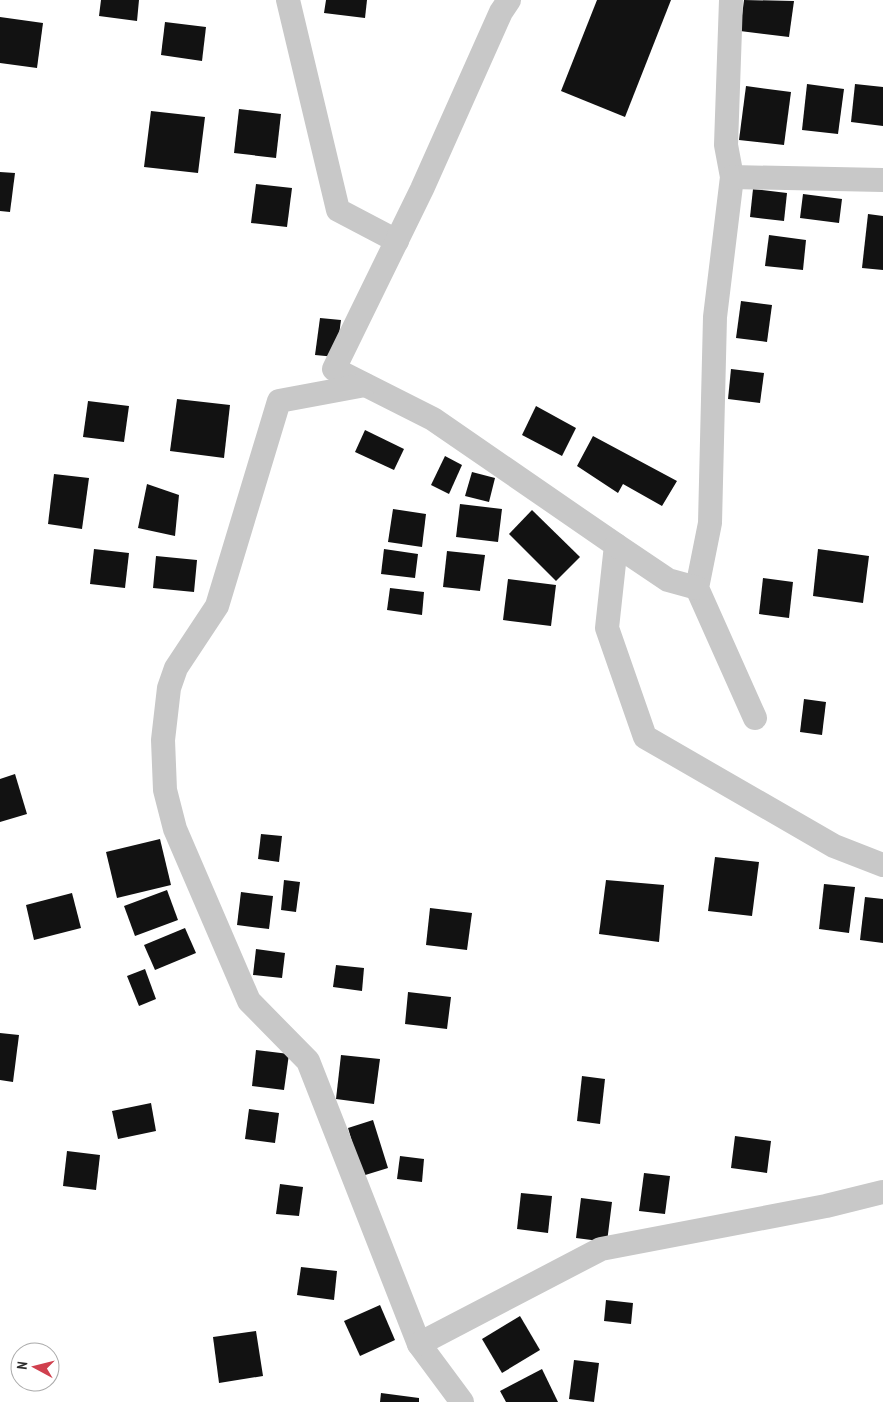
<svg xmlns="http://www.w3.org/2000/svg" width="883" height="1402" viewBox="0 0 883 1402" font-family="'PT Sans Narrow',sans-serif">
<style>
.building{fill:#121212}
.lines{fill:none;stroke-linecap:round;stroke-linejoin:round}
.street{stroke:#c8c8c8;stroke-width:24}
</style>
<rect width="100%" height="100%" fill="#fff"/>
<g class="building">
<polygon points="101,0 139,0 137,21 99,16"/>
<polygon points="326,0 367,0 365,18 324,13"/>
<polygon points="597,0 671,0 625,117 561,91"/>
<polygon points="744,0 794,1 789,37 740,31"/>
<polygon points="0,17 43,23 37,68 0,63"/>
<polygon points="165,22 206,27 202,61 161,55"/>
<polygon points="807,84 844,89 838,134 802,130"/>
<polygon points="855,84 883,87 883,126 851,122"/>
<polygon points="746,86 791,92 784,145 739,140"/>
<polygon points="239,109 281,114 276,158 234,153"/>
<polygon points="151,111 205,117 198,173 144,167"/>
<polygon points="0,172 15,173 10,212 0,211"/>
<polygon points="256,184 292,188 287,227 251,223"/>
<polygon points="753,189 787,193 784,221 750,217"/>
<polygon points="803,194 842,199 839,223 800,218"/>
<polygon points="868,214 883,216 883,270 862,268"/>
<polygon points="769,235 806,240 803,270 765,266"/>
<polygon points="741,301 772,305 767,342 736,338"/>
<polygon points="320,318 341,320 336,357 315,355"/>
<polygon points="731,369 764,373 760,403 728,399"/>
<polygon points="177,399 230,405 224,458 170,451"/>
<polygon points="88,401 129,406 124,442 83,437"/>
<polygon points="536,406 576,428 562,456 522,435"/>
<polygon points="365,430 404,449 394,470 355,452"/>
<polygon points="593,436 677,481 662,506 623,484 618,493 577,466"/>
<polygon points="445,456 462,465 449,494 431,485"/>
<polygon points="472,472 495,478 489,502 465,496"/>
<polygon points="54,474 89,478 82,529 48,524"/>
<polygon points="147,484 179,495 175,536 138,528"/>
<polygon points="460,504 502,509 498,542 456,537"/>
<polygon points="393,509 426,514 422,547 388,542"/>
<polygon points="532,510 580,557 556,581 509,534"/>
<polygon points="94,549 129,553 125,588 90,584"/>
<polygon points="384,549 418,554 415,578 381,574"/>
<polygon points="818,549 869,556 863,603 813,596"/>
<polygon points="447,551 485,555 480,591 443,587"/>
<polygon points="156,556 197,560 194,592 153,588"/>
<polygon points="763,578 793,582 789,618 759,614"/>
<polygon points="508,579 556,585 551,626 503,620"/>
<polygon points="390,588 424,592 422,615 387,610"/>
<polygon points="804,699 826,702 822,735 800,732"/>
<polygon points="15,774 27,814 0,822 0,779"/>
<polygon points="261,834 282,836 279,862 258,859"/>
<polygon points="160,839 171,885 117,898 106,852"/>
<polygon points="715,857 759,862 752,916 708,911"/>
<polygon points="284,880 300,882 296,912 281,910"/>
<polygon points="606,880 664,885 659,942 599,934"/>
<polygon points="824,884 855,887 849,933 819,929"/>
<polygon points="167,890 178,920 135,936 124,906"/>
<polygon points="241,892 273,896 269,929 237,925"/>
<polygon points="72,893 81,928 34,940 26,905"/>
<polygon points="865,897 883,899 883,943 860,940"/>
<polygon points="430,908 472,913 467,950 426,945"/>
<polygon points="185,928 196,953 155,970 144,945"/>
<polygon points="256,949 285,953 282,978 253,975"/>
<polygon points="336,965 364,968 362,991 333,987"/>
<polygon points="145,969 156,999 139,1006 127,976"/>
<polygon points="408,992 451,997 447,1029 405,1024"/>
<polygon points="0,1033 19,1035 13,1082 0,1080"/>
<polygon points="256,1050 289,1054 284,1090 252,1086"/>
<polygon points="341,1055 380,1059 374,1104 336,1099"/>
<polygon points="582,1076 605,1079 600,1124 577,1121"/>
<polygon points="151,1103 156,1131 118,1139 112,1111"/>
<polygon points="249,1109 279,1113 275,1143 245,1139"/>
<polygon points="373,1120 388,1168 362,1176 348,1128"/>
<polygon points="735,1136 771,1141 767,1173 731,1168"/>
<polygon points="67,1151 100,1155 96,1190 63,1186"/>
<polygon points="400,1156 424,1159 422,1182 397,1179"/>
<polygon points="644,1173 670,1176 665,1214 639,1211"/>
<polygon points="280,1184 303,1187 299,1216 276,1214"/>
<polygon points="521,1193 552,1196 548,1233 517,1229"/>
<polygon points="581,1198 612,1202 607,1242 576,1238"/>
<polygon points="301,1267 337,1271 334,1300 297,1295"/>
<polygon points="606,1300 633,1303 631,1324 604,1321"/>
<polygon points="380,1305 395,1340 360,1356 344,1321"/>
<polygon points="520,1316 540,1350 502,1373 482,1339"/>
<polygon points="256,1331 263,1376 219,1383 213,1337"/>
<polygon points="574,1360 599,1363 594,1402 569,1399"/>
<polygon points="542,1369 558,1402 506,1402 500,1391"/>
<polygon points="381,1393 419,1398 419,1402 380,1402"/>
</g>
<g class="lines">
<g class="street">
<polyline points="288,0 338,210 397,241"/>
<polyline points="509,0 501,12 422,189 334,369 433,419 616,545 607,628 645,737 834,846 883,865"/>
<polyline points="731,0 726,145 732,177 715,317 710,523 697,588 755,718"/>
<polyline points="732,177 883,180"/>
<polyline points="365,385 279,401 217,606 176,668 169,688 163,740 165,790 175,829 249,1001 308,1061 419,1344 462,1402"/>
<polyline points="616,545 668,580 697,588"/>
<polyline points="419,1344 601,1249 826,1206 883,1192"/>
</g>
</g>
<g transform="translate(35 1367) rotate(277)"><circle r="24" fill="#ffffff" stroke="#aaaaaa"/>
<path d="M0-4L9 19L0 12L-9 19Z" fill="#d0404e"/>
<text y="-8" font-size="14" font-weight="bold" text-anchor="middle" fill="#2b2b2b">N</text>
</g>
</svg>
